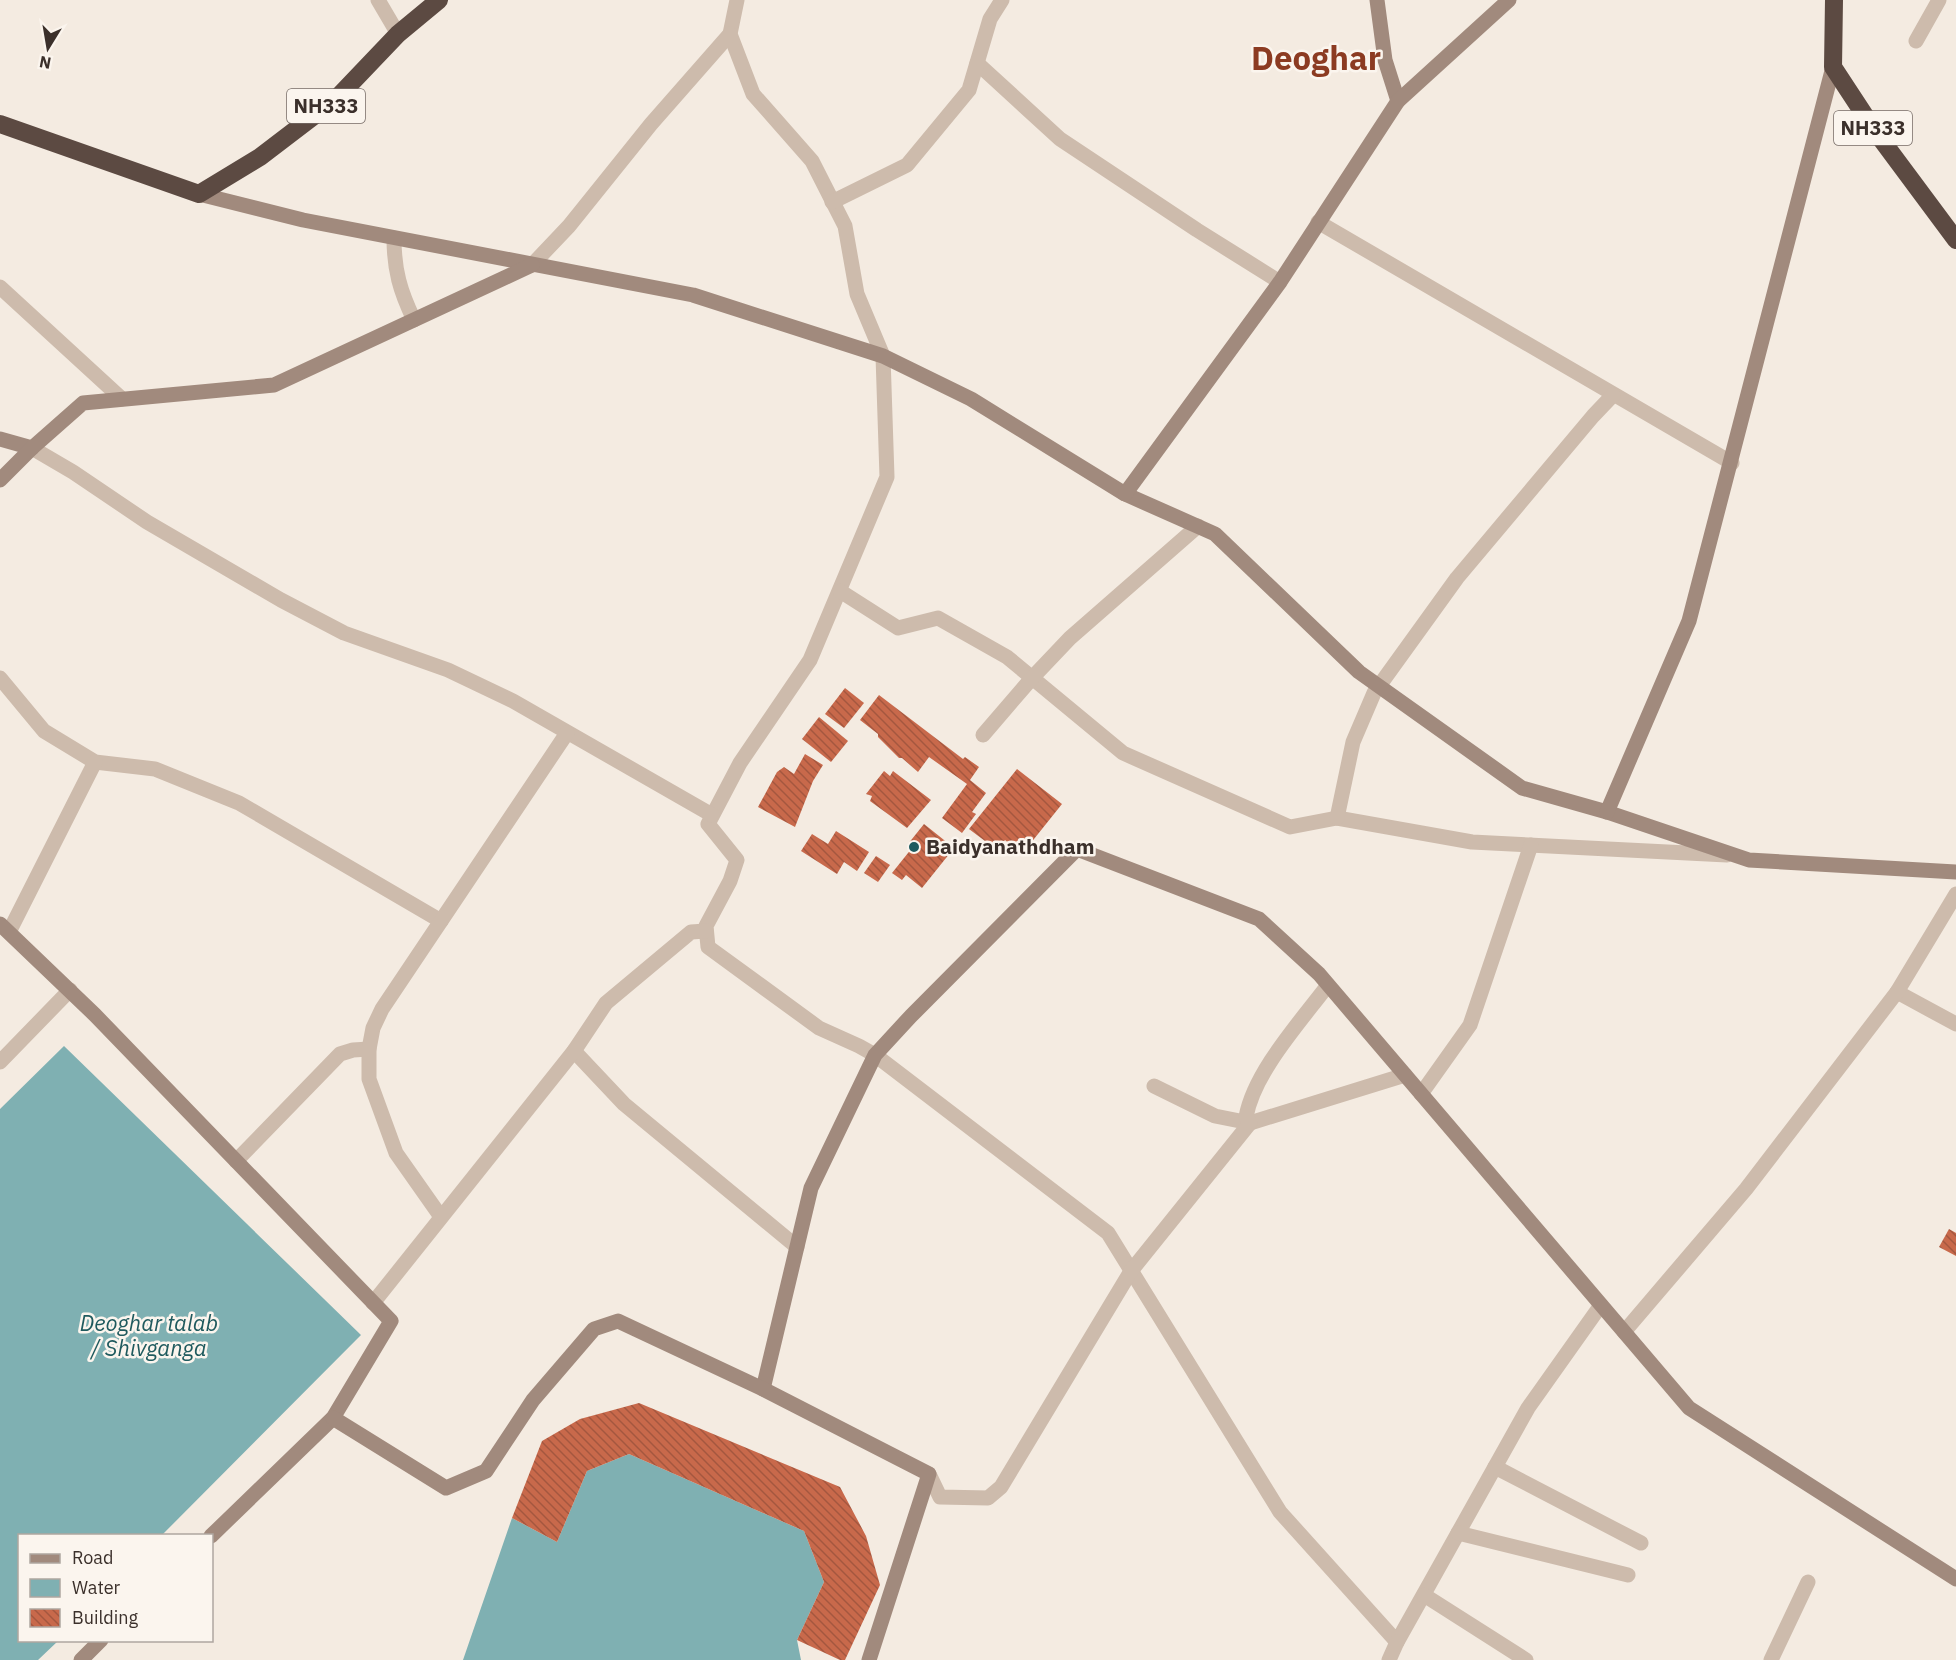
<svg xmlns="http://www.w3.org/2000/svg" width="1956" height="1660" viewBox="0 0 1956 1660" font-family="'IBM Plex Sans',sans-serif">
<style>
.water{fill:#7fb0b2}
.building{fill:url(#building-back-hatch)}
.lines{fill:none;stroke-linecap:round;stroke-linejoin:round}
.street{stroke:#cdbbac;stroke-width:15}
.secondary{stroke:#a18a7d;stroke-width:15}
.highway{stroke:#5c4a42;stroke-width:18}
.poi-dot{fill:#1f5a5e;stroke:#fbf5ee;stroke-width:2}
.labels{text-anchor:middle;stroke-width:5;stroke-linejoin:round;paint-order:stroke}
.shield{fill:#fbf5ee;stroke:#756b66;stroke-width:1.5}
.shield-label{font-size:20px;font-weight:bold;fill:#3b302b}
.poi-label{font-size:21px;font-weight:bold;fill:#3b302b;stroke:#fbf5ee;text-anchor:start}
.water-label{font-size:22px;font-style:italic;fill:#1f5a5e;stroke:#fbf5ee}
.town-label{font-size:33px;font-weight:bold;fill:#8c3b22;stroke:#fbf5ee}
</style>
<defs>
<pattern id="building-back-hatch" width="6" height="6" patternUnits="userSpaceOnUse" patternTransform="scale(1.5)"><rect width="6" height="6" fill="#c8694b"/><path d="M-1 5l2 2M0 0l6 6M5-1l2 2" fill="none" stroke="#a4573f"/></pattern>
</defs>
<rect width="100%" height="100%" fill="#f4ebe1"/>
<g class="water">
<polygon points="64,1046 361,1335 162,1535 20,1536 20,1640 58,1641 38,1660 0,1660 0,1109"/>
<polygon points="629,1454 804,1531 824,1582 797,1640 801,1660 463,1660 512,1518 557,1542 587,1471"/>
</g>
<g class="building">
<polygon points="845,688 864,703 844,728 825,714"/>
<polygon points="879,695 963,759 965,757 979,767 970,780 986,793 972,812 976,814 962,833 942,818 967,784 929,757 918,772 902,758 899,758 878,737 878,734 860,720"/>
<polygon points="819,717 848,741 831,762 802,739"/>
<polygon points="805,754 823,765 813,781 795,827 758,807 777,772 784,767 794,774"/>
<polygon points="1017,769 1062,804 1022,854 1005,840 997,850 969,829"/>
<polygon points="884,771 890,776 893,771 931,800 907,828 870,801 872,796 866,794"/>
<polygon points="924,824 954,848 922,888 906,875 902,880 892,873 912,848 908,844"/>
<polygon points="836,831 869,852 857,871 844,862 837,874 801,851 812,834 828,844"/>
<polygon points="876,856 890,865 878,882 864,873"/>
<polygon points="1949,1229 1956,1233 1956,1256 1939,1247"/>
<polygon points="639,1403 840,1487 866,1536 880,1585 845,1660 840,1660 797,1640 824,1582 804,1531 629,1454 587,1471 557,1542 512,1518 542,1441 580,1419"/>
</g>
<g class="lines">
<g class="street">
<polyline points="378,0 398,34"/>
<polyline points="737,0 730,34 753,94 812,161 845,226 857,294 883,356 887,477 810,660 740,763 708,824 737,860 730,881 706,926 708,947 819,1028 859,1046 875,1055 1108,1233 1280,1512 1397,1642 1528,1408 1601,1305"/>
<polyline points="1916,41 1939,0"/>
<polyline points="977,63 1060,139 1197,230 1280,282"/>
<polyline points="832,202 907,165 969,90 990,19 1002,0"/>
<polyline points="1318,222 1732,463"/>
<path d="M394 238C394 270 400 291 414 320"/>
<polyline points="532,265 569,226 651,124 730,34"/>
<polyline points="0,287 122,399"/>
<polyline points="32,448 73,472 147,522 281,600 344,633 448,670 513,701 712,815"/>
<polyline points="840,591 898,628 938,618 1007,657 1123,753 1290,827 1337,818 1472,842 1727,855"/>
<polyline points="0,678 44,731 95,762 155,769 239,803 441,921"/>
<polyline points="983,735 1032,678 1070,638 1198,526"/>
<polyline points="1337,818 1353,742 1374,693 1457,578 1593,416 1613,395"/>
<polyline points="9,932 95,762"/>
<polyline points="1897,992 1956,1024"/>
<polyline points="574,1051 624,1104 797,1247"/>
<polyline points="0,1062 70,990"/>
<polyline points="1154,1086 1215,1116 1250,1123 1405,1075"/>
<polyline points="1421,1094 1470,1025 1531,845"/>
<polyline points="236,1161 340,1054 353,1050 369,1049"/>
<polyline points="441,1217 396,1153 369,1079 369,1049 373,1028 382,1009 567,733"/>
<polyline points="373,1303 574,1051 606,1003 691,932 706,931"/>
<polyline points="1624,1332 1746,1189 1897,992 1956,894"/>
<polyline points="1495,1467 1641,1543"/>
<path d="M929 1474 940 1497 988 1498 1001 1487 1131 1271 1250 1123 1246 1117C1254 1072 1301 1021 1328 985"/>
<polyline points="1458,1533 1628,1575"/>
<polyline points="1424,1595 1526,1660"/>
<polyline points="1389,1660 1397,1642"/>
<polyline points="1771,1660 1808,1582"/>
</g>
<g class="secondary">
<polyline points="1377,0 1385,60 1398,101"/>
<polyline points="199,194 303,220 693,295 883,356 971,399 1125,494 1215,534 1359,672 1522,788 1607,812 1749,860 1956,872"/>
<polyline points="0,439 32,448"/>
<polyline points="0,480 32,448 83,403 274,385 532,265"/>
<polyline points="1125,494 1280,282 1398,101 1509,0"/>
<polyline points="1607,812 1689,621 1833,67"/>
<polyline points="0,924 95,1015 391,1321 333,1418 211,1536"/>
<polyline points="763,1389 811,1188 875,1055 911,1016 1077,849 1259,919 1319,974 1689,1408 1956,1579"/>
<polyline points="333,1418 446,1488 486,1471 533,1400 594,1329 618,1321 763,1389 929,1474 869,1660"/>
<polyline points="81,1660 101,1640"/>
</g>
<g class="highway">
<polyline points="1834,0 1833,67 1875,131 1956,240"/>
<polyline points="0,124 199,194 260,157 336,99 398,34 439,0"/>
</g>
</g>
<circle class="poi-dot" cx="914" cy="847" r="6"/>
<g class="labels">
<g class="shield">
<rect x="287" y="89" width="78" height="34" rx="4.5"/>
<rect x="1834" y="111" width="78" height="34" rx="4.5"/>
</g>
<g class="shield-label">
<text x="326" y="113">NH333</text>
<text x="1873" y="135">NH333</text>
</g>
<g class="poi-label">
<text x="926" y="854">Baidyanathdham</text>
</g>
<g class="water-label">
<text x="149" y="1331">Deoghar talab<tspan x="149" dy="25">/ Shivganga</tspan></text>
</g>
<g class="town-label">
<text x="1316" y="70">Deoghar</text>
</g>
</g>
<rect x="18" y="1534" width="195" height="108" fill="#fbf5ee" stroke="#aea6a0" stroke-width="1.5"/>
<rect x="30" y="1554" width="30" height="9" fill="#a18a7d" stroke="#aea6a0" stroke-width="1.5"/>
<text x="72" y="1564" font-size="18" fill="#3b302b">Road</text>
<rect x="30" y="1579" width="30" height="18" fill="#7fb0b2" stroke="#aea6a0" stroke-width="1.5"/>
<text x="72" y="1594" font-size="18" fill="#3b302b">Water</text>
<rect x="30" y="1609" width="30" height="18" fill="url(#building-back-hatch)" stroke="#aea6a0" stroke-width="1.5"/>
<text x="72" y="1624" font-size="18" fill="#3b302b">Building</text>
<g transform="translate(48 48) rotate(191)" stroke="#fbf5ee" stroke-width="4.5" paint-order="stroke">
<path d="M0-4.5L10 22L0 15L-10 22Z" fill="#3b302b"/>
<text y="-9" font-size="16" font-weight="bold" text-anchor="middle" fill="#3b302b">N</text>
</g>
</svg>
